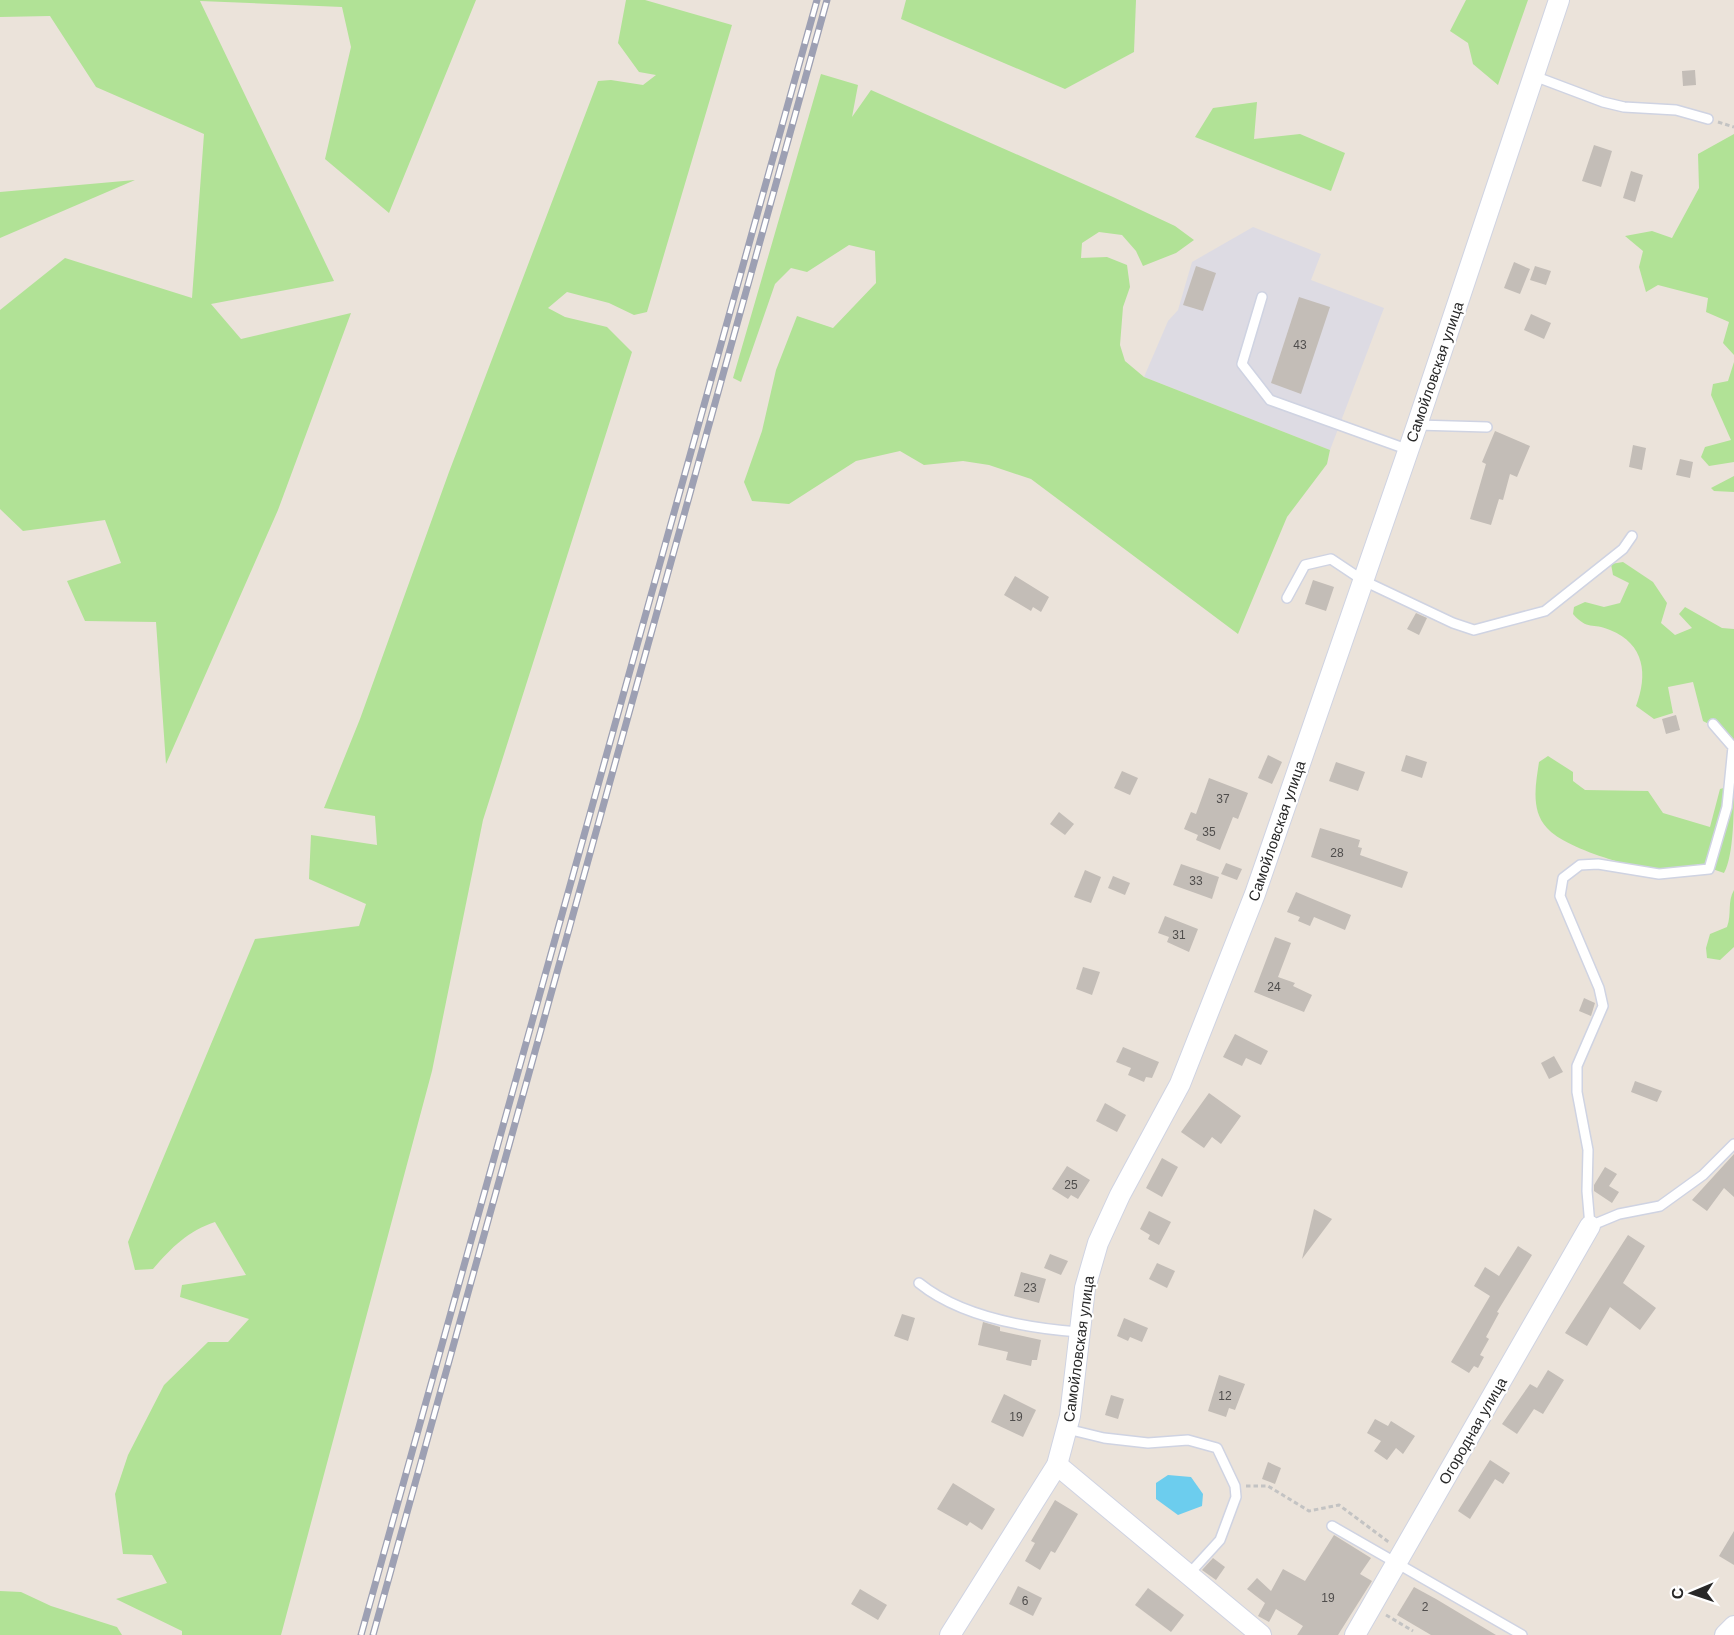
<svg xmlns="http://www.w3.org/2000/svg" width="1734" height="1635" viewBox="0 0 1734 1635" font-family="Helvetica,sans-serif">
<style>
.industrial{fill:#dddbe3}
.green{fill:#b1e296}
.water{fill:#6ccdee}
.building{fill:#c3bdb7}
.lines{fill:none;stroke-linecap:round;stroke-linejoin:round}
.service-casing{stroke:#cfd3e2;stroke-width:12}
.minor-casing{stroke:#cfd3e2;stroke-width:22}
.path{stroke:#c3c3c3;stroke-width:3;stroke-dasharray:4.5 3;stroke-linecap:butt}
.service{stroke:#fff;stroke-width:9}
.minor{stroke:#fff;stroke-width:20}
.rail-casing{stroke:#9da0b3;stroke-width:7}
.rail{stroke:#fff;stroke-width:4.5;stroke-dasharray:14;stroke-linecap:butt}
.labels{text-anchor:middle;stroke-width:4.5;stroke-linejoin:round;paint-order:stroke}
.number-label{font-size:12px;fill:#4f4d4c}
.street-label{font-size:15px;fill:#282828;stroke:#fff}
</style>
<rect width="100%" height="100%" fill="#ebe3da"/>
<polygon class="industrial" points="1253,227 1321,254 1311,280 1384,308 1330,450 1144,377 1168,321 1178,310 1192,262"/>
<g class="green">
<polygon points="0,0 476,0 389,213 325,159 351,47 342,7 200,1 334,281 211,304 241,339 351,313 278,510 166,764 156,622 85,621 67,581 121,563 105,520 23,531 0,509 0,310 65,258 192,298 204,134 96,87 50,16 0,17"/>
<path d="M626 0H645L732 25 647 312 634 315 609 303 567 292 548 308 565 317 607 327 632 352 483 820 432 1071 281 1635H182V1631L116 1599 167 1583 152 1555 123 1554 115 1494 128 1455 164 1385 208 1342H228L249 1319 180 1297 182 1285 246 1275 215 1222C188 1231 172 1247 153 1269L135 1270 128 1242 255 939 359 926 366 904 309 879 311 835 377 845 375 816 324 808 360 719 449 472 598 81 611 80 643 85 656 75 639 72 618 43Z"/>
<polygon points="906,0 1136,0 1134,52 1065,89 901,19"/>
<polygon points="1466,0 1528,0 1498,85 1473,64 1468,43 1450,31"/>
<polygon points="821,74 858,85 852,117 871,90 1113,197 1175,226 1194,240 1176,253 1143,266 1136,251 1122,235 1099,232 1082,243 1081,258 1107,257 1127,265 1130,287 1123,307 1120,345 1125,361 1144,377 1330,450 1327,464 1287,517 1238,634 1031,479 989,465 963,461 924,465 900,451 856,461 789,504 752,501 744,482 762,431 776,370 797,316 833,328 876,283 875,251 849,245 807,272 791,268 775,284 741,382 733,378"/>
<polygon points="1257,102 1254,139 1300,134 1345,153 1331,191 1195,137 1213,108"/>
<polygon points="1734,134 1734,355 1723,343 1729,322 1706,312 1708,298 1658,285 1646,292 1639,267 1643,251 1625,236 1652,231 1672,238 1699,188 1698,154"/>
<polygon points="135,180 0,238 0,192"/>
<polygon points="1734,362 1734,462 1709,466 1701,457 1705,447 1731,440 1711,395 1713,384 1728,381"/>
<polygon points="1734,476 1734,492 1714,491 1711,488"/>
<path d="M1623 562 1653 582 1667 603 1661 623 1675 635 1692 628 1679 614 1685 607 1722 628 1734 629V740L1730 735 1703 721 1693 682 1668 687 1673 713 1654 719 1636 706C1648 675 1645 644 1610 630 1592 622 1588 631 1573 614L1574 607 1585 602 1604 607 1620 603 1629 583 1613 575 1611 564Z"/>
<path d="M1548 756 1573 772V781L1585 790 1648 791 1663 813 1710 827 1720 789 1734 785C1734 808 1734 856 1724 873L1698 864C1693 868 1687 873 1682 873 1652 874 1567 851 1547 828 1530 810 1536 783 1539 762Z"/>
<path d="M1734 890V947L1720 960 1707 958 1706 948 1710 934 1727 927C1732 914 1727 902 1734 890Z"/>
<polygon points="0,1591 21,1592 51,1606 117,1627 122,1635 0,1635"/>
</g>
<polygon class="water" points="1168,1475 1191,1477 1203,1494 1202,1506 1178,1515 1156,1499 1156,1483"/>
<g class="building">
<polygon points="1695,70 1696,85 1683,86 1682,71"/>
<polygon points="1594,145 1612,151 1601,187 1582,181"/>
<polygon points="1631,171 1643,175 1635,202 1623,198"/>
<polygon points="1514,262 1530,269 1520,294 1504,288"/>
<polygon points="1196,266 1216,273 1203,311 1183,305"/>
<polygon points="1535,266 1551,271 1546,285 1530,280"/>
<polygon points="1299,297 1330,307 1301,394 1271,383"/>
<polygon points="1531,314 1551,323 1544,339 1524,330"/>
<polygon points="1495,431 1530,446 1517,477 1510,474 1503,500 1499,499 1491,525 1470,519 1486,464 1482,462"/>
<polygon points="1633,445 1646,448 1642,470 1629,467"/>
<polygon points="1680,459 1693,462 1690,478 1676,475"/>
<polygon points="1015,576 1049,597 1041,612 1033,607 1031,611 1004,595"/>
<polygon points="1313,580 1334,587 1326,611 1305,604"/>
<polygon points="1416,613 1427,618 1419,635 1407,629"/>
<polygon points="1676,715 1680,730 1666,734 1662,719"/>
<polygon points="1268,755 1282,762 1272,784 1258,778"/>
<polygon points="1406,755 1427,762 1422,778 1401,771"/>
<polygon points="1336,762 1365,772 1358,791 1329,781"/>
<polygon points="1122,771 1138,778 1130,795 1114,788"/>
<polygon points="1209,778 1248,793 1238,819 1233,817 1220,850 1196,840 1198,835 1184,829 1191,812 1196,814"/>
<polygon points="1059,812 1074,824 1065,835 1050,824"/>
<polygon points="1320,828 1360,840 1358,847 1362,848 1360,855 1408,872 1402,888 1311,857"/>
<polygon points="1226,863 1242,869 1237,880 1221,874"/>
<polygon points="1181,864 1219,877 1212,899 1173,885"/>
<polygon points="1085,870 1101,877 1091,903 1074,897"/>
<polygon points="1113,876 1130,883 1125,895 1108,888"/>
<polygon points="1296,892 1351,915 1345,930 1314,917 1310,926 1298,921 1300,917 1287,912"/>
<polygon points="1165,916 1198,929 1189,952 1167,942 1169,937 1158,933"/>
<polygon points="1275,937 1291,943 1278,977 1295,983 1293,986 1312,995 1304,1012 1254,992"/>
<polygon points="1083,967 1100,972 1092,995 1076,989"/>
<polygon points="1584,998 1595,1003 1591,1016 1579,1011"/>
<polygon points="1235,1034 1268,1051 1261,1065 1246,1058 1242,1066 1223,1057"/>
<polygon points="1123,1047 1159,1062 1152,1078 1146,1077 1144,1082 1128,1075 1131,1068 1116,1062"/>
<polygon points="1554,1056 1563,1072 1549,1079 1541,1063"/>
<polygon points="1635,1081 1662,1091 1657,1102 1631,1092"/>
<polygon points="1209,1093 1241,1116 1221,1144 1212,1137 1204,1148 1181,1132"/>
<polygon points="1105,1103 1126,1115 1117,1132 1096,1121"/>
<polygon points="1734,1154 1734,1197 1724,1188 1707,1211 1692,1200"/>
<polygon points="1162,1158 1178,1167 1162,1197 1146,1188"/>
<polygon points="1067,1166 1090,1180 1078,1199 1071,1195 1068,1199 1052,1189"/>
<polygon points="1605,1167 1617,1174 1609,1186 1619,1192 1612,1203 1594,1191 1594,1185"/>
<polygon points="1314,1209 1332,1219 1302,1259"/>
<polygon points="1149,1211 1171,1222 1159,1245 1148,1239 1150,1235 1140,1229"/>
<polygon points="1628,1235 1645,1246 1623,1283 1656,1308 1640,1330 1610,1307 1587,1346 1565,1333"/>
<polygon points="1518,1246 1532,1255 1497,1312 1499,1313 1486,1337 1489,1339 1480,1355 1484,1357 1478,1368 1474,1366 1469,1373 1451,1362 1490,1296 1474,1286 1485,1267 1499,1276"/>
<polygon points="1050,1254 1068,1261 1061,1275 1044,1268"/>
<polygon points="1157,1263 1175,1271 1167,1288 1149,1279"/>
<polygon points="1021,1272 1046,1279 1039,1303 1014,1296"/>
<polygon points="902,1314 915,1318 908,1341 894,1336"/>
<polygon points="1124,1318 1148,1328 1142,1342 1130,1337 1128,1341 1117,1336"/>
<polygon points="983,1322 1000,1327 1000,1331 1041,1340 1037,1360 1032,1360 1031,1366 1006,1360 1008,1352 978,1345"/>
<polygon points="1548,1370 1564,1380 1543,1414 1534,1409 1517,1434 1502,1424 1530,1384 1537,1388"/>
<polygon points="1219,1375 1245,1384 1235,1410 1229,1408 1226,1417 1208,1411"/>
<polygon points="1004,1394 1036,1410 1023,1437 991,1422"/>
<polygon points="1111,1395 1124,1399 1118,1419 1105,1415"/>
<polygon points="1375,1419 1388,1426 1391,1421 1415,1436 1403,1454 1396,1448 1387,1460 1374,1451 1381,1441 1367,1433"/>
<polygon points="1490,1460 1510,1473 1503,1484 1495,1479 1470,1519 1458,1511"/>
<polygon points="1268,1462 1281,1468 1275,1484 1262,1479"/>
<polygon points="953,1483 995,1509 982,1530 970,1522 967,1526 937,1509"/>
<polygon points="1055,1500 1078,1514 1055,1553 1051,1551 1040,1570 1025,1561 1035,1543 1031,1541"/>
<polygon points="1734,1531 1734,1565 1719,1556"/>
<polygon points="1334,1535 1371,1558 1360,1574 1372,1581 1338,1635 1297,1635 1303,1626 1276,1609 1269,1622 1258,1616 1265,1603 1247,1589 1257,1578 1271,1591 1283,1569 1305,1581"/>
<polygon points="1213,1558 1225,1567 1216,1580 1202,1570"/>
<polygon points="1018,1586 1042,1598 1033,1616 1009,1604"/>
<polygon points="1414,1587 1436,1599 1496,1635 1431,1635 1397,1615"/>
<polygon points="1148,1588 1184,1615 1171,1632 1135,1605"/>
<polygon points="860,1589 887,1605 878,1620 851,1604"/>
</g>
<g class="lines">
<defs>
<g id="service">
<polyline points="1534,76 1603,102 1624,107 1676,110 1708,119"/>
<polyline points="1262,297 1242,364 1270,400 1409,450"/>
<polyline points="1417,425 1487,427"/>
<polyline points="1287,598 1305,565 1331,559 1364,581 1453,623 1474,630 1545,611 1623,549 1632,536"/>
<polyline points="1713,724 1733,747 1727,807 1709,869 1659,874 1598,864 1580,865 1563,878 1560,896 1599,988 1603,1006 1577,1066 1577,1092 1588,1150 1587,1191 1590,1226 1619,1214 1660,1206 1703,1175 1734,1144"/>
<path d="M919 1283C961 1317 1026 1328 1079 1332"/>
<polyline points="1067,1429 1104,1438 1148,1443 1188,1440 1217,1448 1235,1486 1236,1497 1220,1540 1188,1575"/>
<polyline points="1332,1526 1522,1635"/>
</g>
<g id="minor">
<polyline points="1057,1465 1261,1635"/>
<polyline points="950,1635 1057,1465 1070,1416 1085,1288 1098,1243 1120,1195 1180,1084 1255,894 1417,425 1559,0"/>
<polyline points="1355,1635 1590,1226"/>
<polyline points="1725,1635 1734,1626"/>
</g>
</defs>
<use href="#service" class="service-casing"/>
<use href="#minor" class="minor-casing"/>
<g class="path">
<polyline points="1718,122 1734,127"/>
<polyline points="1246,1486 1268,1486 1309,1511 1339,1505 1390,1543"/>
<polyline points="1386,1615 1413,1631"/>
</g>
<use href="#service" class="service"/>
<use href="#minor" class="minor"/>
<defs>
<g id="rail">
<polyline points="361,1635 817,0"/>
<polyline points="373,1635 827,0"/>
</g>
</defs>
<use href="#rail" class="rail-casing"/>
<use href="#rail" class="rail"/>
</g>
<g class="labels">
<g class="number-label">
<text x="1300" y="349">43</text>
<text x="1223" y="803">37</text>
<text x="1209" y="836">35</text>
<text x="1337" y="857">28</text>
<text x="1196" y="885">33</text>
<text x="1179" y="939">31</text>
<text x="1274" y="991">24</text>
<text x="1071" y="1189">25</text>
<text x="1030" y="1292">23</text>
<text x="1225" y="1400">12</text>
<text x="1016" y="1421">19</text>
<text x="1328" y="1602">19</text>
<text x="1025" y="1605">6</text>
<text x="1425" y="1611">2</text>
</g>
<g class="street-label">
<text transform="translate(1435 372) rotate(-71)" y="5">Самойловская улица</text>
<text transform="translate(1277 831) rotate(-71)" y="5">Самойловская улица</text>
<text transform="translate(1079 1349) rotate(-82)" y="5">Самойловская улица</text>
<text transform="translate(1473 1431) rotate(-60)" y="5">Огородная улица</text>
</g>
</g>
<g transform="translate(1692 1593) rotate(268)" stroke="#ffffff" stroke-width="4.5" paint-order="stroke">
<path d="M0-4.5L10 22L0 15L-10 22Z" fill="#282828"/>
<text y="-9" font-size="16" font-weight="bold" text-anchor="middle" fill="#282828">С</text>
</g>
</svg>
